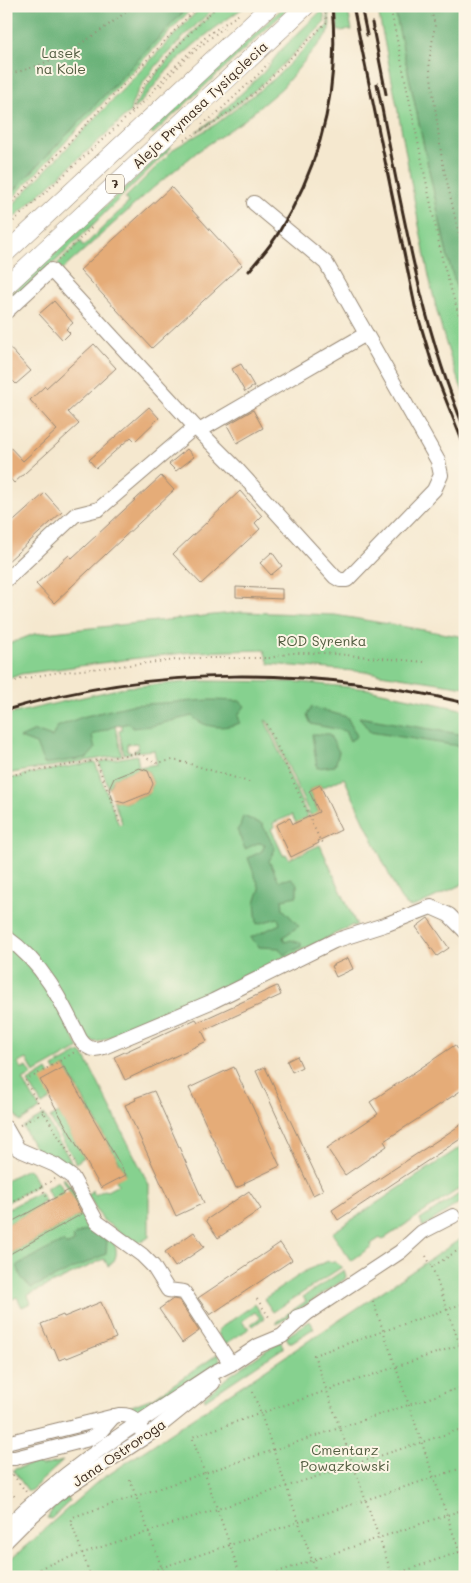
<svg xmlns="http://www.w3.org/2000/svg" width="471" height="1583" viewBox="0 0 471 1583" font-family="Mali,sans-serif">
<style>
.green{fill:#86d18f;stroke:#607e56}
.forest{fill:#6cb37a;stroke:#546e4c}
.building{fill:#e5ac78}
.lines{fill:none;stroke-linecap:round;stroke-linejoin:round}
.minor-casing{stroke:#988976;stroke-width:16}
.major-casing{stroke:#988976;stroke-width:19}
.path{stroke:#988976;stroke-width:2;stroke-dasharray:1 4;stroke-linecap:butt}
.minor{stroke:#fff;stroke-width:14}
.major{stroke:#fff;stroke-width:18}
.rail{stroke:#3b2a1e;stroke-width:3}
.labels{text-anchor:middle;stroke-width:4;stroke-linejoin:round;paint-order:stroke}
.shield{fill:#fcf5e5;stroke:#75675a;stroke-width:1}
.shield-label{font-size:12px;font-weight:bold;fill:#3b2a1e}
.park-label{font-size:14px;fill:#525c40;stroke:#fcf5e5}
.street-label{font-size:14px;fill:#3b2a1e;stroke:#fcf5e5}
</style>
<rect width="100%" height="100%" fill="#fcf5e5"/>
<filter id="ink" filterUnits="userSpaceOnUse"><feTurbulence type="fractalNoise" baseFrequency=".02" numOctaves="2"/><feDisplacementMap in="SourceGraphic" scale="10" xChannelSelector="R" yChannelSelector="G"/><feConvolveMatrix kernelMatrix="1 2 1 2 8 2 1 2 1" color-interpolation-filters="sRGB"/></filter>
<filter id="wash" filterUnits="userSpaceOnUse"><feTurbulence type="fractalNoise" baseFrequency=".0096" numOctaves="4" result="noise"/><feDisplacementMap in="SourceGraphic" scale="20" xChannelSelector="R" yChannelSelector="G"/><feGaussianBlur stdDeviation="1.12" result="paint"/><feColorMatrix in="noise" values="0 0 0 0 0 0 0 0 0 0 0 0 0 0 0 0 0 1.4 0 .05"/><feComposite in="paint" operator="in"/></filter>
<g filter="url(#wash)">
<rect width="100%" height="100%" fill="#f5e8cf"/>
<g class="green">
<polygon points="189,6 194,6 6,205 6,199"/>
<path d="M202 6H216C191 31 135 78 130 112L7 224 6 212Z"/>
<path d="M219 6H246C217 26 188 47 165 73 154 85 146 98 134 109V106C157 68 188 38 219 6Z"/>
<polygon points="285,6 291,6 153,134 150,131"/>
<polygon points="325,6 328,6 330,24 328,33 282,88 243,121 197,152 153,188 62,270 57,264 81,241 83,247 128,203 125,198 175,148 216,124 274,79 328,25 328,17"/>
<polygon points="336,6 347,6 352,30 338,31"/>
<path d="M377 6H394L448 259 465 316V396C437 331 426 262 413 193 402 131 390 68 377 6Z"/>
<path d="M323 9 325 22C285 63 246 104 196 132L213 120 263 73 281 50Z"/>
<polygon points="170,146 171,148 55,262 6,305 6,298"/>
<polygon points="242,612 335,615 465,637 465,687 367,672 269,664 264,650 193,652 130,659 21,674 6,680 6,645 34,634"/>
<polygon points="203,681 298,682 368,689 465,710 465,883 418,905 411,907 406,905 400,898 344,778 321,788 320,785 309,791 327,831 321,834 312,815 310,815 268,722 265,720 308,817 296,823 292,815 273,823 274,827 271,829 283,855 286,854 289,859 320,845 357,926 354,927 353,925 209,996 98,1042 89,1041 6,932 6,778 22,777 22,775 95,762 119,825 122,823 113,800 125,803 149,793 153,784 148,771 139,768 114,778 109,789 99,762 137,755 139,767 157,764 154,750 134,752 134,750 138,750 137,743 127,744 127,751 131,751 132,753 124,754 119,731 122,730 122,725 115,726 122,755 6,774 6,715 126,687"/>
<polygon points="6,944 45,983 79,1048 34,1073 27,1059 18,1063 22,1069 27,1067 32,1075 23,1080 40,1109 20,1122 6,1098"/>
<polygon points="80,1052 85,1057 149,1185 149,1237 143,1241 134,1243 103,1220 88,1195 92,1190 95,1195 104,1190 107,1191 118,1185 116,1180 126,1174 65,1067 56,1072 53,1067"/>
<polygon points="47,1070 50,1075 51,1099 42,1105 28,1082"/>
<polygon points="59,1113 84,1157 76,1163 50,1118"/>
<polygon points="44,1115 73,1165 64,1164 35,1149 23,1127"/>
<polygon points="465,1144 465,1185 382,1240 380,1238 371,1244 372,1246 351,1261 332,1233"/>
<polygon points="27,1169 30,1170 38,1185 6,1203 6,1180"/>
<path d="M64 1178 114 1243C118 1252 117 1261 108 1266L104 1259 28 1295 31 1303 22 1307 17 1297 6 1302V1256L82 1214 63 1179Z"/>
<polygon points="58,1181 65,1193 52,1200 46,1188"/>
<polygon points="465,1190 465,1199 423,1227 420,1220"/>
<polygon points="40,1192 45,1201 40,1203 41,1206 6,1225 6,1210"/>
<polygon points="465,1236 465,1577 15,1577 8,1562 96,1483"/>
<polygon points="328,1261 335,1262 342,1267 273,1312 264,1299 307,1270"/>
<polygon points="344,1270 346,1276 345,1279 277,1324 276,1322 306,1301 303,1297"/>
<polygon points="255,1304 264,1318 253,1326 251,1324 260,1318 255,1312 242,1321 246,1327 248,1326 250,1328 224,1345 218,1333 219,1329"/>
<polygon points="310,1321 314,1328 292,1342 289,1342 286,1337"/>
<polygon points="280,1341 283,1346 283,1348 205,1400 204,1397 229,1376"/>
<polygon points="218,1354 220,1360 220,1362 148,1410 141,1411 129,1407 155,1397"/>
<polygon points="63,1461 30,1491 28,1491 13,1470 14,1469 36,1463 42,1466"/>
<polygon points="66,1495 70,1501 51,1519 47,1518 59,1500"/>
</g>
<g class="forest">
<polygon points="6,6 189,6 6,199"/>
<polygon points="394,6 465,6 465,316 448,259"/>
<path d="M210 700 240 701 245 706 238 715 240 723C224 729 205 729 192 716L151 726 132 728 130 723 115 726 92 735 95 749 87 758 44 764 36 744 20 738 35 731 52 737 57 727 82 717 131 705Z"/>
<polygon points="312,707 347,717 357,736 350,741 345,731 311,724 307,715"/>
<polygon points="359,717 465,735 465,747 370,732"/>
<polygon points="312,734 329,734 339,752 335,766 317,768"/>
<polygon points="243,816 262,824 275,849 269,861 279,881 292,878 297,884 297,896 282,899 283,909 299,926 283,937 285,942 291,940 301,943 301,947 284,955 279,948 259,947 250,938 280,924 278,918 257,924 255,902 260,889 248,858 262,851 265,844 258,843 245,849 237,830 240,826"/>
<polygon points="91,1228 107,1240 106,1254 31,1288 21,1277 17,1265 62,1242 68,1245 74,1242 73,1236"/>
</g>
<g id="blocks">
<g class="building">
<polygon points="171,187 242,265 152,348 80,270"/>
<polygon points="54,301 73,323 66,329 70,333 63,340 39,314"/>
<polygon points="6,344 31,371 16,384 6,374"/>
<polygon points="94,344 116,368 68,412 79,424 14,483 6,474 6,443 23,461 57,430 30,400 45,386 46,388"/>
<polygon points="241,364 254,386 245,392 232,369"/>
<polygon points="149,407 159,418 135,441 131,437 96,468 89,460"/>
<polygon points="253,410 263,428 237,443 227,425"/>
<polygon points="187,449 194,457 176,471 169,464"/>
<polygon points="161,476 174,490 54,603 36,584 69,555 72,558"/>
<polygon points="240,491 262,516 255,523 260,529 201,584 173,554"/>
<polygon points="45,493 62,512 6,563 6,528"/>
<polygon points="272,552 282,566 271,575 260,563"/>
<polygon points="236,587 282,589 282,599 236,597"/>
<polygon points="139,768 148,771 153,784 149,793 124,803 113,800 109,789 114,778"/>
<polygon points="320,785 341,830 318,841 319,843 291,857 276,825 290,818 293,824 319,812 309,791"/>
<polygon points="428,918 449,948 437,956 416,927"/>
<polygon points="348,958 353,969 336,977 331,966"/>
<polygon points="277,986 281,995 202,1031 207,1041 125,1080 114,1057 196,1019 198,1022"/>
<polygon points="455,1045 465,1060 465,1088 384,1141 387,1146 345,1175 327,1148 378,1114 370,1102"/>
<polygon points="297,1056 302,1067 292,1072 287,1061"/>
<polygon points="64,1067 126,1175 101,1188 40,1080"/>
<polygon points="234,1067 280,1166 244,1183 245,1184 236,1188 189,1088"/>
<polygon points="265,1067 323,1190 313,1195 256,1071"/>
<polygon points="154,1091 204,1203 176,1216 125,1105 136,1100 135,1098"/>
<polygon points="465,1122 465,1136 338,1220 332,1210"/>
<polygon points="69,1190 82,1214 6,1256 6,1225"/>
<polygon points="249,1191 261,1209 218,1238 206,1220"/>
<polygon points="194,1232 204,1247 175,1267 165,1252"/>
<polygon points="280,1243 292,1260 210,1315 198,1298"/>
<polygon points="173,1299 179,1300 199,1331 182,1343 159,1309"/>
<polygon points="101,1302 116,1338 67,1358 67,1357 59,1360 54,1348 52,1349 41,1324 63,1315 64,1317"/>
</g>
</g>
</g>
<g filter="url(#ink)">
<use href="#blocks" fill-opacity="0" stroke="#988976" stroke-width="1"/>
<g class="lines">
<defs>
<g id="minor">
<polyline points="6,312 51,270 199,431 235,467 335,577 340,580 347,580 434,490 441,475 438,461 326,263 254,203"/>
<polyline points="199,431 366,334"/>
<polyline points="6,580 75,515 99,509 195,427"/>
<path d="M6 937C43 963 61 1000 80 1039 87 1049 93 1051 104 1047L213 1001 334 941 387 924 431 907 449 915 465 931"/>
<polyline points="6,1128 18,1149 55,1165 72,1177 97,1222 142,1255 153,1266 168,1290 184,1292 231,1364"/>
<polyline points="297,1317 306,1314 400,1252 422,1232 453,1216"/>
<path d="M6 1443 119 1415C131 1414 138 1420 142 1432"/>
<polyline points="6,1458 15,1458 89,1439 100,1432 114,1416"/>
<path d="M6 1528C68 1465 143 1420 215 1372L231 1364 258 1346 282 1336 306 1314"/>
<polyline points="6,1541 26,1521 56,1495 151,1433 213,1383"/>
</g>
<g id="major">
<polyline points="6,253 270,6"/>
<polyline points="6,286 306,6"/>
</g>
</defs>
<use href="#minor" class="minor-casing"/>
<use href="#major" class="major-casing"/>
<g class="path">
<polyline points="390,6 443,263 465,335"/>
<polyline points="430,6 435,25 429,62 442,160 465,261"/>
<path d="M6 75C17 72 29 69 39 65 74 51 105 28 134 6"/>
<path d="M161 86C178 64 203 43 225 27"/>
<path d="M132 111C130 89 201 23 217 6"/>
<polyline points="202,124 213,117 262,71 268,63"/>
<polyline points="184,140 216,122 257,91 327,22 324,6"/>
<polyline points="6,209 198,6"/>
<polyline points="6,228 148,98 166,75 209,34 241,13"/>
<polyline points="58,260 92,227"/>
<polyline points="6,684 22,679 53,673 195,658 269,658 291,653 324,653 425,662"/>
<polyline points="267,724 320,840 324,843"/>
<polyline points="96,760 120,823"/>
<polyline points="6,776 137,753 156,763 173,760 187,763 252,783"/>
<polyline points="20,1125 44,1112"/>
<polyline points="74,1162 25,1081 75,1052"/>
<polyline points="41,1187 49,1201"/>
<polyline points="6,1206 55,1179"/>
<polyline points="426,1256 432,1267 465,1246"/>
<polyline points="432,1267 465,1359"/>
<polyline points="257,1299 269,1317"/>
<polyline points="373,1301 465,1568"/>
<polyline points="253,1392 318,1577"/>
<polyline points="10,1471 27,1493"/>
<polyline points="6,1478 12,1474"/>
<polyline points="130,1480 165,1577"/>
<polyline points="7,1488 17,1499"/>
<polyline points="27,1577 45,1566 83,1553 465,1428"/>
<polyline points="91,1577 71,1522 73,1517 465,1386"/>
<polyline points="133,1577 465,1467"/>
<polyline points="241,1577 192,1437 465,1343"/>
<polyline points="263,1577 465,1509"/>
<polyline points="387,1577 465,1550"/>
<polyline points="393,1577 314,1355 465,1303"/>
</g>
<use href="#minor" class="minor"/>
<use href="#major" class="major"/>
<g class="rail">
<polyline points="353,6 415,306 434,370 465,448"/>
<polyline points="361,6 367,35"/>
<polyline points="372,23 386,94"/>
<path d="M377 84C401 200 419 320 465 430"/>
<path d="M249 271C259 258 271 246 279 232 322 162 340 88 332 6"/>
<path d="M6 710C156 665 313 667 465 703"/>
</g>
</g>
</g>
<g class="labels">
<rect class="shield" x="106" y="174.5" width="18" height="19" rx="4"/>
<g class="shield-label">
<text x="115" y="188">7</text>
</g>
<g class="park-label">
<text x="61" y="58">Lasek<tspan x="61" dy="16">na Kole</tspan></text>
<text x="322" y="646">ROD Syrenka</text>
<text x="345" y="1455">Cmentarz<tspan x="345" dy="16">Powązkowski</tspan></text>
</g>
<g class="street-label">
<text transform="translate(200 105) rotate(-43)" y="5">Aleja Prymasa Tysiąclecia</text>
<text transform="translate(119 1453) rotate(-34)" y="5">Jana Ostroroga</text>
</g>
</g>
<rect width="471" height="1583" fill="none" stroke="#fcf5e5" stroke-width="25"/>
</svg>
